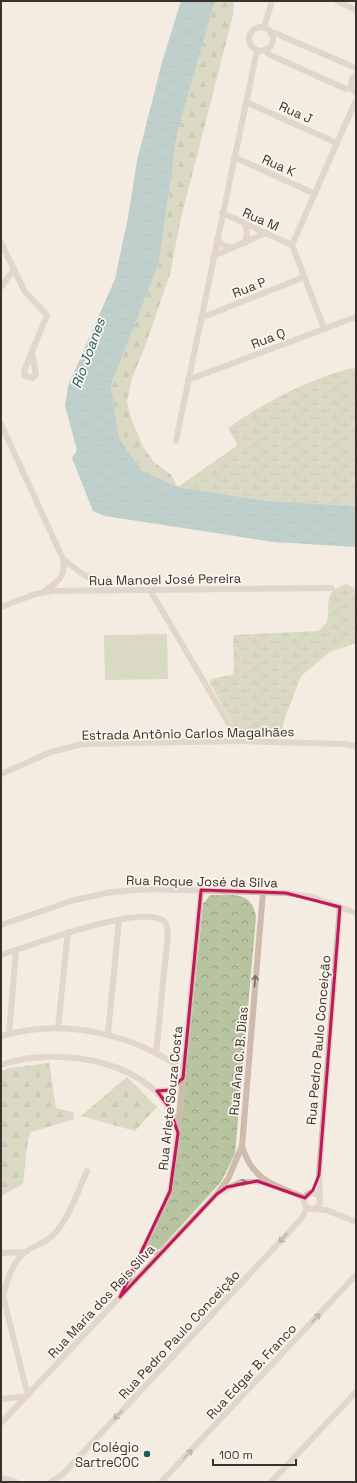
<svg xmlns="http://www.w3.org/2000/svg" width="357" height="1483" viewBox="0 0 357 1483" font-family="'Space Grotesk',sans-serif">
<style>
.forest{fill:url(#forest-firs)}
.wetland{fill:url(#wetland-marsh)}
.park{fill:url(#park-crowns)}
.pitch{fill:#b8c4a0}
.water{fill:url(#water-ripples)}
.lines{fill:none;stroke-linecap:round;stroke-linejoin:round}
.minor{stroke:#cdbbac;stroke-width:6}
.oneway{stroke:#7d6f65}
.marked{fill:none;stroke:#c2185b;stroke-width:3;stroke-linejoin:round}
.poi-dot{fill:#1f5a5e;stroke:#fbf5ee;stroke-width:1.5}
.labels{text-anchor:middle;stroke-width:3.5;stroke-linejoin:round;paint-order:stroke}
.street-label{font-size:13px;fill:#3b302b;stroke:#fbf5ee}
.poi-label{font-size:13px;fill:#3b302b;stroke:#fbf5ee;text-anchor:end}
.water-label{font-size:14px;font-style:italic;fill:#1f5a5e;stroke:#fbf5ee}
</style>
<defs>
<pattern id="forest-firs" width="22" height="20" patternUnits="userSpaceOnUse"><rect width="22" height="20" fill="#b8c4a0"/><path d="M5 1l3.5 6h-7zM16 11l3.5 6h-7z" fill="#97a083"/></pattern>
<pattern id="wetland-marsh" width="20" height="14" patternUnits="userSpaceOnUse"><rect width="20" height="14" fill="#b8c4a0"/><path d="M1 5h8M5 5V1M11 12h8M15 12V8" fill="none" stroke="#97a083"/></pattern>
<pattern id="park-crowns" width="20" height="18" patternUnits="userSpaceOnUse"><rect width="20" height="18" fill="#b8c4a0"/><path d="M2 6a3 3 0 1 1 6 0M12 15a3 3 0 1 1 6 0" fill="none" stroke="#97a083"/></pattern>
<pattern id="water-ripples" width="26" height="14" patternUnits="userSpaceOnUse"><rect width="26" height="14" fill="#7fb0b2"/><path d="M2 4q2-2 4 0t4 0M15 11q2-2 4 0t4 0" fill="none" stroke="#699091"/></pattern>
</defs>
<rect width="100%" height="100%" fill="#f4ebe1"/>
<g class="forest">
<polygon points="215,1 234,1 233,15 181,218 170,274 146,344 132,378 127,402 131,418 143,447 154,462 171,475 178,487 142,471 119,438 111,385 159,263 177,134"/>
<polygon points="49,1063 56,1108 73,1112 74,1119 31,1132 28,1139 23,1184 1,1196 1,1071 10,1068"/>
<polygon points="127,1077 157,1107 135,1131 81,1116"/>
</g>
<g class="wetland">
<path d="M356 367V506L268 501 178 487 238 445 228 428C268 400 309 379 356 367Z"/>
<path d="M347 584 356 590V643L330 652 301 676 284 720 281 736 240 737 210 683 211 679 231 675 234 672 233 635 318 631 327 622C331 600 322 592 347 584Z"/>
</g>
<path class="park" d="M210 895C232 895 252 890 256 917L235 1154 221 1182 160 1249 155 1250 151 1246 150 1240 168 1205 178 1154 203 904Z"/>
<polygon class="pitch" points="167,634 168,679 105,680 104,635"/>
<polygon class="water" points="181,1 215,1 177,134 159,263 111,385 119,438 142,471 178,487 268,501 356,506 356,547 273,542 105,516 93,511 72,458 77,450 65,406 68,386 115,279 128,217 137,161 162,62"/>
<g class="lines">
<g class="minor">
<polyline points="337,1 356,10"/>
<circle cx="261" cy="39" r="12"/>
<polyline points="264,28 272,1"/>
<polyline points="271,34 275,33 356,68"/>
<polyline points="266,49 268,54 346,89 351,87"/>
<path d="M356 74C350 80 349 88 356 93"/>
<polyline points="246,102 337,143"/>
<polyline points="234,157 315,194"/>
<polyline points="222,213 292,245"/>
<polyline points="217,239 223,245 232,248"/>
<polyline points="1,243 25,292 47,315 24,371 25,376 33,378 36,375 32,352"/>
<polyline points="245,243 247,233 245,224"/>
<polyline points="213,256 266,233"/>
<polyline points="1,287 14,269"/>
<polyline points="201,318 304,277"/>
<polyline points="324,328 292,245 356,100"/>
<polyline points="188,380 356,317"/>
<polyline points="1,424 63,559 81,573 109,590"/>
<polyline points="176,441 257,50"/>
<polyline points="150,590 239,741"/>
<path d="M44 591C57 583 67 576 63 559"/>
<polyline points="1,607 35,594 53,591 332,588"/>
<polyline points="1,774 51,752 83,744 239,741 344,744 356,746"/>
<path d="M263 892 242 1146C252 1181 275 1185 305 1198"/>
<polyline points="1,925 74,900 112,892 150,889 286,893 312,897 356,913"/>
<path d="M1 955C29 946 141 903 164 921 167 924 167 928 168 933L156 1053"/>
<polyline points="58,1028 68,932"/>
<polyline points="9,1034 16,950"/>
<polyline points="108,1034 119,920"/>
<path d="M1 1036C64 1018 131 1033 184 1070"/>
<path d="M1 1065C58 1045 160 1060 177 1128"/>
<polyline points="157,1091 169,1090 183,1079"/>
<polyline points="222,1191 241,1182 266,1182"/>
<circle cx="312" cy="1201" r="8"/>
<polyline points="320,1199 319,1175 340,907"/>
<polyline points="315,1209 326,1210 356,1222"/>
<polyline points="148,1241 151,1250 160,1255"/>
<polyline points="1,1253 26,1252"/>
<path d="M3 1296C7 1280 12 1263 25 1252 35 1245 46 1243 54 1234 70 1217 78 1191 87 1171"/>
<polyline points="120,1297 165,1205 170,1191 175,1158 201,890"/>
<polyline points="1,1399 28,1396 2,1292"/>
<polyline points="1,1423 217,1194 228,1179 242,1146"/>
<polyline points="1,1478 16,1482"/>
<polyline points="51,1482 63,1474 302,1218 307,1208"/>
<polyline points="161,1482 356,1275"/>
<polyline points="271,1482 356,1392"/>
</g>
</g>
<defs><path id="oneway-shaft" d="M-6 0H5M1.5-3L5.5 0L1.5 3" fill="none" stroke-width="1.6" stroke-linecap="round" stroke-linejoin="round"/></defs>
<g class="oneway">
<use href="#oneway-shaft" transform="translate(255 981) rotate(-85)"/>
<use href="#oneway-shaft" transform="translate(241 1183) rotate(-12)"/>
<use href="#oneway-shaft" transform="translate(283 1238) rotate(133)"/>
<use href="#oneway-shaft" transform="translate(316 1318) rotate(-47)"/>
<use href="#oneway-shaft" transform="translate(118 1415) rotate(133)"/>
<use href="#oneway-shaft" transform="translate(188 1454) rotate(-46)"/>
</g>
<path d="M0 0H357V1483H0ZM201 890 286 893 340 907 319 1175 313 1190 305 1198 257 1181 227 1187 217 1194 120 1297 170 1191 178 1133 169 1107 157 1091 169 1090 183 1078Z" fill="#f4ebe1" fill-opacity=".55" fill-rule="evenodd"/>
<path class="marked" d="M201 890 286 893 340 907 319 1175 313 1190 305 1198 257 1181 227 1187 217 1194 120 1297 170 1191 178 1133 169 1107 157 1091 169 1090 183 1078Z"/>
<circle class="poi-dot" cx="147" cy="1454" r="4"/>
<g class="labels">
<g class="street-label">
<text transform="translate(296 112) rotate(24)" y="5">Rua J</text>
<text transform="translate(279 165) rotate(24)" y="5">Rua K</text>
<text transform="translate(261 219) rotate(24)" y="5">Rua M</text>
<text transform="translate(249 287) rotate(-21)" y="5">Rua P</text>
<text transform="translate(268 338) rotate(-21)" y="5">Rua Q</text>
<text transform="translate(165 579) rotate(-1)" y="5">Rua Manoel José Pereira</text>
<text transform="translate(188 733) rotate(-1)" y="5">Estrada Antônio Carlos Magalhães</text>
<text transform="translate(202 881) rotate(1)" y="5">Rua Roque José da Silva</text>
<text transform="translate(318 1040) rotate(-85)" y="5">Rua Pedro Paulo Conceição</text>
<text transform="translate(238 1061) rotate(-85)" y="5">Rua Ana C. B. Dias</text>
<text transform="translate(170 1098) rotate(-84)" y="5">Rua Arlete Souza Costa</text>
<text transform="translate(101 1301) rotate(-47)" y="5">Rua Maria dos Reis Silva</text>
<text transform="translate(179 1334) rotate(-47)" y="5">Rua Pedro Paulo Conceição</text>
<text transform="translate(251 1371) rotate(-47)" y="5">Rua Edgar B. Franco</text>
</g>
<g class="poi-label">
<text x="139" y="1452">Colégio<tspan x="139" dy="15">SartreCOC</tspan></text>
</g>
<g class="water-label">
<text transform="translate(88 353) rotate(-70)" y="5">Rio Joanes</text>
</g>
</g>
<rect width="357" height="1483" fill="none" stroke="#3b302b" stroke-width="4"/>
<path d="M213 1459v6h83v-6" fill="none" stroke="#3b302b" stroke-width="2"/>
<text x="219" y="1459" font-size="12" fill="#3b302b" stroke="#fbf5ee" stroke-width="3" paint-order="stroke">100 m</text>
</svg>
